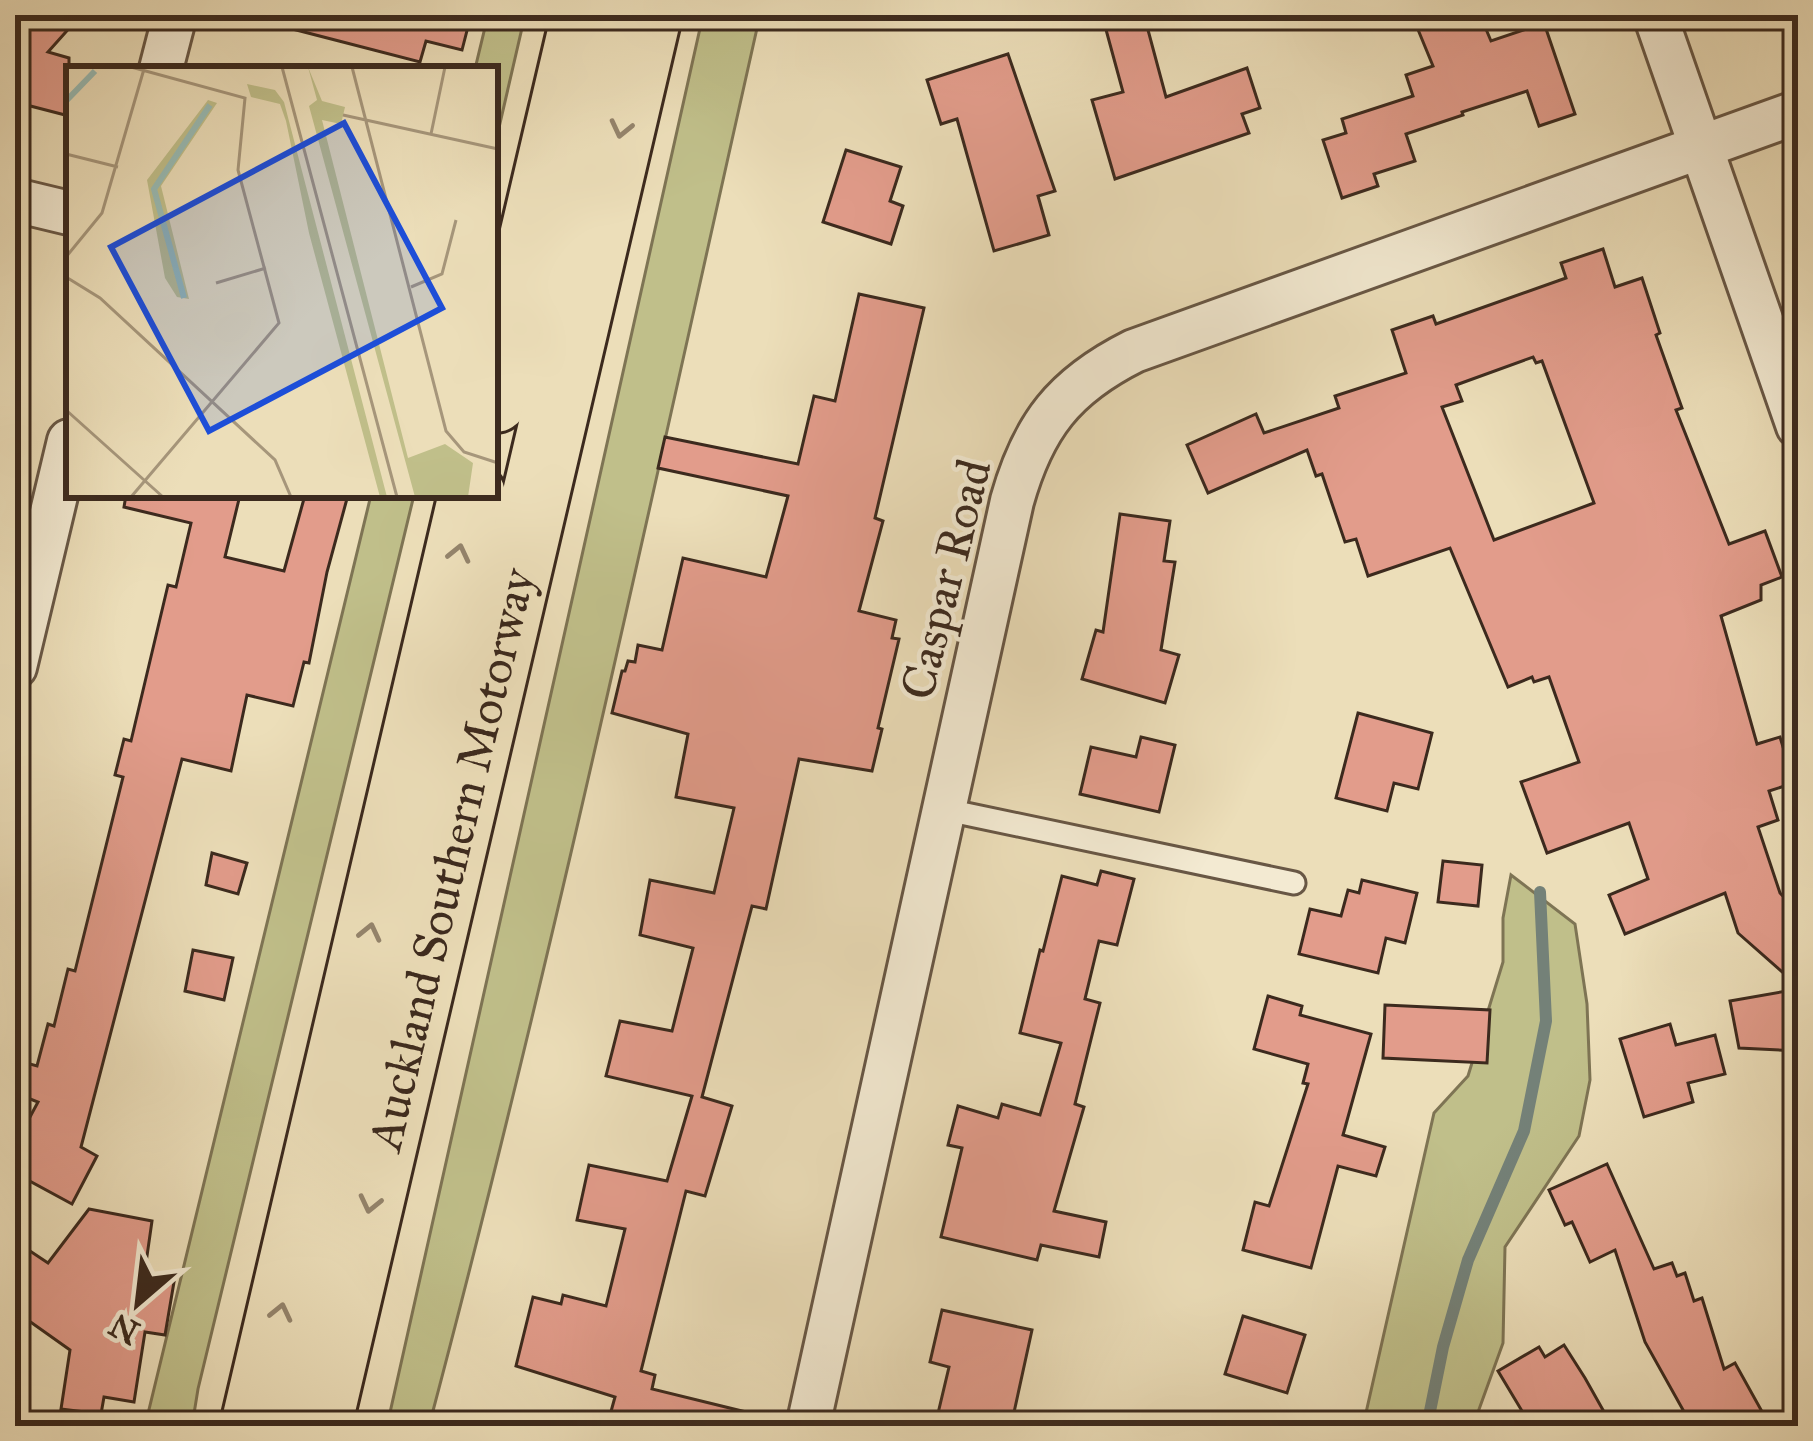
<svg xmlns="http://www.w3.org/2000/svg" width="1813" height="1441" viewBox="0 0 1813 1441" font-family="'IM FELL Great Primer',serif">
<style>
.green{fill:#c0bf8a;stroke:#7e7454;stroke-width:3}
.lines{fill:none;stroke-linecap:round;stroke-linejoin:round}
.stream{stroke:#748178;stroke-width:12}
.building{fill:#e29c8b;stroke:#3c2a1e;stroke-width:3;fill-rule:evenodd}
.lane-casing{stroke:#685745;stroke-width:27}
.street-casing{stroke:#685745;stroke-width:48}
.highway-casing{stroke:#3c2a1e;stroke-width:72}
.lane{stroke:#f3ead2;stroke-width:21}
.street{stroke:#f3ead2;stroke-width:42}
.highway{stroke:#ecdeb9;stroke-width:66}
.oneway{stroke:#94846c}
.labels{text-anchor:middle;stroke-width:9;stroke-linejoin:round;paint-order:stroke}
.street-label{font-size:48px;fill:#3c2a1e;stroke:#f3ead2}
.inset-river{fill:none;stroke:#99bbb4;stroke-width:6}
.inset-road{fill:none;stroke:#a6967b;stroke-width:3}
.view{fill:#1d4ed8;fill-opacity:0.15;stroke:#1d4ed8;stroke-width:6}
.inset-edge{fill:none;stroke:#3c2a1e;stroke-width:6}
</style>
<rect width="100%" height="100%" fill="#ecdeb9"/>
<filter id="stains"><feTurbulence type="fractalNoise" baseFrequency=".00167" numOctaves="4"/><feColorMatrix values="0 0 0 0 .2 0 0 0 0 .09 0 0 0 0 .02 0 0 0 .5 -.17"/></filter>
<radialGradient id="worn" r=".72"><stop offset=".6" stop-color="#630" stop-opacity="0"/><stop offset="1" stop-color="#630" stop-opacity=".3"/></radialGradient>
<g class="green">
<polygon points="488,15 525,15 495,145 495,69 475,69"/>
<path d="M703 15H760C654 486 553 959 429 1426H387Z"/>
<polygon points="371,495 414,495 198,1389 192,1426 145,1426"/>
<polygon points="1511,875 1575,924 1587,1004 1590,1080 1579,1136 1505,1247 1503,1343 1473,1426 1363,1426 1434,1113 1468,1076 1503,962 1503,918"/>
</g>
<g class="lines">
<polyline class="stream" points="1427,1426 1443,1347 1468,1260 1524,1131 1546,1021 1540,892"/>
</g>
<g class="building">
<polygon points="15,15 81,15 48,52 69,58 69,116 15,102"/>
<polygon points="282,15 471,15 462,50 426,41 420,62 281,26"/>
<polygon points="1102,15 1144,15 1166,97 1247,68 1260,108 1242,114 1249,133 1115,179 1092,100 1123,92"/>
<polygon points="1412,15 1480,15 1491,41 1544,23 1575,114 1539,126 1527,91 1462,112 1463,115 1406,134 1415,161 1374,174 1378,186 1342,198 1323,140 1346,133 1342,119 1413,96 1406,75 1433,66"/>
<polygon points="1008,54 1055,191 1038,196 1049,235 994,251 957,119 941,124 927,80"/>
<polygon points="846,150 901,167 890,201 903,206 891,244 823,222"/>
<path d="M1603 249 1615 287 1642 278 1660 333 1656 335 1682 408 1676 410 1729 544 1765 531 1782 577 1761 585V600L1721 616 1757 744 1780 737 1794 783 1769 791 1778 820 1758 827 1780 893 1798 912V986L1738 933 1725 893 1625 934 1609 895 1648 879 1629 823 1547 853 1521 782 1579 762 1549 677 1534 682 1532 677 1508 687 1450 548 1368 576 1356 539 1345 542 1322 474 1316 476 1307 450 1208 493 1187 445 1256 414 1264 433 1339 408 1335 396 1406 373 1392 330 1433 316 1436 324 1566 278 1561 263ZM1533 357 1536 363 1542 361 1594 503 1494 540 1442 407 1462 401 1456 385Z"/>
<polygon points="859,294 924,308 875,518 883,521 859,611 896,620 892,638 899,639 878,728 882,729 872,771 799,759 766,909 752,906 702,1097 732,1106 705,1196 686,1191 641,1371 655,1375 652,1389 754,1414 752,1426 607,1426 615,1397 516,1366 533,1297 561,1304 563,1295 606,1306 625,1229 577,1220 589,1165 667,1181 692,1096 606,1076 620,1021 672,1031 693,948 640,935 650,880 714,893 734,808 676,797 688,734 612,713 622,671 625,671 628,661 635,662 638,645 662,650 683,558 766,577 788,496 658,468 665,437 798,464 814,396 835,401"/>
<polygon points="126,495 240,495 225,557 284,571 305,495 348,495 327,572 309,663 304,662 293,706 247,695 231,771 182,759 81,1147 97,1156 72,1204 15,1173 15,1145 38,1102 15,1093 23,1062 37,1066 48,1024 54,1026 68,969 75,971 123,777 115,775 124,739 131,741 168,585 176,587 191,523 124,507"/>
<polygon points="1120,514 1170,521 1164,561 1175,562 1161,650 1179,655 1165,703 1082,679 1096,630 1103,632"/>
<polygon points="1358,713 1432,733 1418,789 1394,783 1387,811 1336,798"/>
<polygon points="1141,737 1175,745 1159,812 1080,794 1091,747 1136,757"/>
<polygon points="212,853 247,863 238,894 206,885"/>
<polygon points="1443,861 1482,865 1478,906 1438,902"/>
<polygon points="1101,871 1134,879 1117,945 1099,941 1085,999 1100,1003 1075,1104 1084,1107 1054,1211 1106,1222 1099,1257 1041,1245 1037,1260 941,1237 962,1148 948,1145 958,1106 998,1118 1002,1104 1040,1115 1061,1043 1020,1033 1040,950 1043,951 1062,876 1097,885"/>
<polygon points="1362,880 1417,893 1405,943 1386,938 1378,973 1299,954 1310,909 1341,916 1348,890 1359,893"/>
<polygon points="193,950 233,958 224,1000 185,991"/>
<polygon points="1798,989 1798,1051 1739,1048 1730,1001"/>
<polygon points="1268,996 1302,1006 1300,1015 1371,1034 1343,1135 1385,1147 1376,1176 1338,1166 1311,1268 1243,1250 1255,1202 1269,1206 1308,1084 1303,1083 1308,1064 1254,1049"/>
<polygon points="1385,1005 1490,1010 1487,1063 1383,1058"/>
<polygon points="1670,1024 1676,1045 1715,1035 1725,1074 1688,1083 1693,1102 1644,1117 1620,1039"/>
<polygon points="1607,1164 1654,1269 1672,1263 1677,1276 1685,1273 1694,1301 1702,1298 1724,1369 1735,1363 1770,1426 1692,1426 1645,1342 1615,1250 1590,1262 1572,1222 1565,1225 1549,1190"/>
<polygon points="89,1209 152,1221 144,1277 174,1282 165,1335 145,1332 134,1402 104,1397 101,1414 61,1409 70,1350 15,1311 15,1241 48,1263"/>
<polygon points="942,1310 1032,1330 1011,1426 935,1426 949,1367 930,1362"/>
<polygon points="1243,1316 1305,1335 1287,1393 1225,1374"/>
<polygon points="1564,1345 1585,1378 1612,1426 1531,1426 1498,1371 1539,1347 1545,1357"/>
</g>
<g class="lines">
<defs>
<polyline id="lane" points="942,809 1294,883"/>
<g id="street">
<polyline points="1655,15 1798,426"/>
<polyline points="161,69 175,15"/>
<polyline points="15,200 69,213"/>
<polyline points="15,667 69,441"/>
<path d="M808 1426 1012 501C1033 426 1064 386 1134 351L1798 112"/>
</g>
<g id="highway">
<polyline points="495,399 585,15"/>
<polyline points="254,1426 472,495"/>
<path id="s1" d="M318 1426 648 15"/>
</g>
</defs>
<use href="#lane" class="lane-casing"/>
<use href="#street" class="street-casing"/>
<use href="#highway" class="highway-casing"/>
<use href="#lane" class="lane"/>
<use href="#street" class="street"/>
<use href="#highway" class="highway"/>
</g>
<defs><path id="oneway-chevron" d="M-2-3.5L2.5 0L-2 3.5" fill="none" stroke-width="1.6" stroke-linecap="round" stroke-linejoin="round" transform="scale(3)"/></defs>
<g class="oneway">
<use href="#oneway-chevron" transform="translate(621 129) rotate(103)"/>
<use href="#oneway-chevron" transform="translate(459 553) rotate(-77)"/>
<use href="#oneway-chevron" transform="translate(370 932) rotate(-77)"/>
<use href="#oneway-chevron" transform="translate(370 1204) rotate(103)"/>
<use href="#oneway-chevron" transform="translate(281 1312) rotate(-77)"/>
</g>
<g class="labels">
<g class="street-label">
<text transform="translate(945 579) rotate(-76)" y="17">Caspar Road</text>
<text dy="17" stroke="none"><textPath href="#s1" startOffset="582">Auckland Southern Motorway</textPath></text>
</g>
</g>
<g transform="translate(66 66)">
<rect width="432" height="432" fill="#ecdeb9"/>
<path d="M242 1 256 35 279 41 275 58 256 54 342 392 379 378 407 397 402 431H349L243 40 251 34ZM181 18 209 24 218 36 321 431H314L243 167 220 55 214 38 185 31ZM142 34 151 37 95 120 123 233 111 231 99 212 81 114Z" fill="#c0bf8a"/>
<path class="inset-river" d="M0 35 29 5M118 232 88 123 144 39"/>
<path class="inset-road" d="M216 1 331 431M286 1 380 365 398 386 432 397M277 49 432 83M365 68 379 1M0 88 52 101M0 191 36 147 78 3M0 211 34 232 209 394 225 431M150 217 200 202M345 221 376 208 390 154M0 344 97 431M65 431 213 257 172 104 179 32 65 1"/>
<path class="view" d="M278 57 376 242 143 365 45 181Z"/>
<rect width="432" height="432" class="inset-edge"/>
</g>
<rect width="1813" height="1441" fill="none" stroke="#ecdeb9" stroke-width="60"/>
<rect x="18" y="18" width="1777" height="1405" fill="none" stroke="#3c2a1e" stroke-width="6"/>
<rect x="30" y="30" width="1753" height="1381" fill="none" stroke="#3c2a1e" stroke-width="3"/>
<g transform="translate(138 1303) rotate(208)" stroke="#f3ead2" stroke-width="9" paint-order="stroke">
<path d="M0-9L21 45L0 30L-21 45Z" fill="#3c2a1e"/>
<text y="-18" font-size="33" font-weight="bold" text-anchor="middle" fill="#3c2a1e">N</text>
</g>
<rect width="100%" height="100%" filter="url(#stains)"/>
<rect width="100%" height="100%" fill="url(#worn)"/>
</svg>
